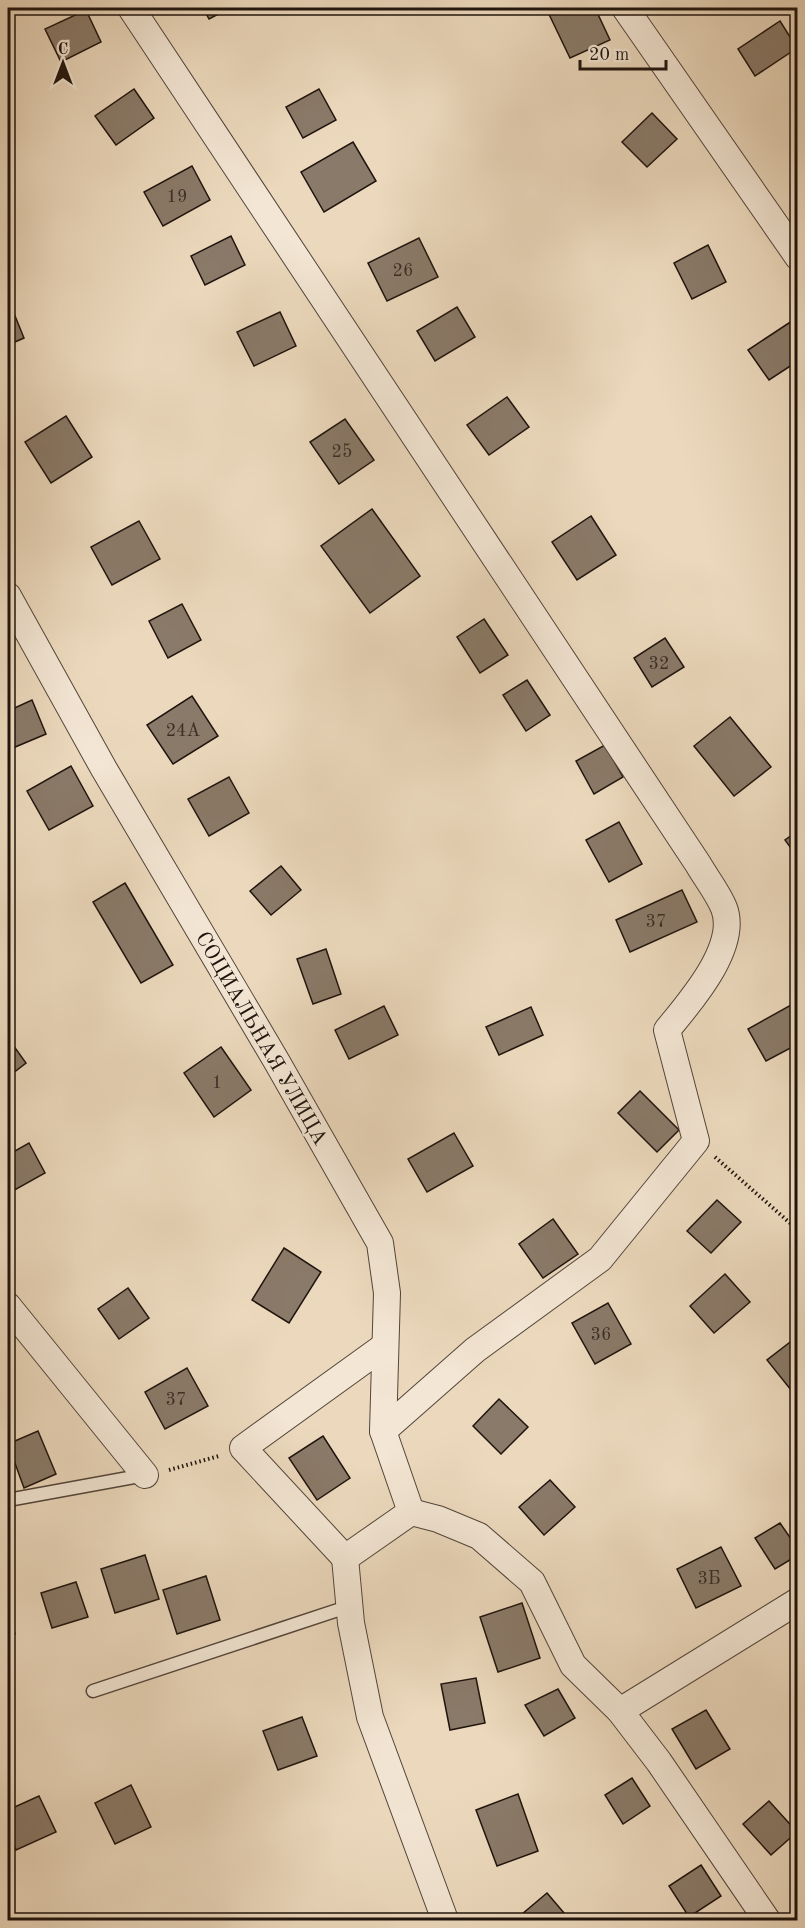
<svg xmlns="http://www.w3.org/2000/svg" width="805" height="1928" viewBox="0 0 805 1928" font-family="'Old Standard TT',serif">
<style>
.building{fill:#8a7a69;stroke:#1f140e;stroke-width:1.5}
.lines{fill:none;stroke-linecap:round;stroke-linejoin:round}
.lane-casing{stroke:#52453a;stroke-width:15}
.street-casing{stroke:#52453a;stroke-width:28}
.path{stroke:#1f140e;stroke-width:4;stroke-dasharray:1.5 3;stroke-linecap:butt}
.lane{stroke:#f3e6d4;stroke-width:12}
.street{stroke:#f3e6d4;stroke-width:26}
.labels{text-anchor:middle;stroke-width:4.5;stroke-linejoin:round;paint-order:stroke}
.number-label{font-size:18px;fill:#3a2e25}
.street-label{font-size:21px;fill:#1f140e;stroke:#f3e6d4}
</style>
<rect width="100%" height="100%" fill="#ecd9bd"/>
<filter id="stains"><feTurbulence type="fractalNoise" baseFrequency=".00333" numOctaves="4"/><feColorMatrix values="0 0 0 0 .2 0 0 0 0 .09 0 0 0 0 .02 0 0 0 .5 -.17"/></filter>
<radialGradient id="worn" r=".72"><stop offset=".6" stop-color="#630" stop-opacity="0"/><stop offset="1" stop-color="#630" stop-opacity=".3"/></radialGradient>
<g class="building">
<polygon points="203,8 230,8 209,19"/>
<polygon points="546,8 595,8 610,40 570,58"/>
<polygon points="86,10 101,42 61,62 45,29"/>
<polygon points="780,21 797,48 755,76 738,49"/>
<polygon points="134,89 154,118 116,145 95,116"/>
<polygon points="319,89 336,120 303,138 286,107"/>
<polygon points="652,113 677,139 647,167 622,142"/>
<polygon points="353,142 376,181 324,212 301,172"/>
<polygon points="192,166 210,200 163,226 144,192"/>
<polygon points="231,236 245,265 205,285 191,256"/>
<polygon points="419,238 438,277 387,301 368,263"/>
<polygon points="708,245 726,282 692,299 674,263"/>
<polygon points="9,301 24,338 8,345 8,302"/>
<polygon points="457,307 475,337 435,361 417,331"/>
<polygon points="280,312 296,346 254,366 237,332"/>
<polygon points="798,317 798,361 769,380 748,350"/>
<polygon points="507,397 529,427 489,455 467,425"/>
<polygon points="66,416 92,457 51,483 25,442"/>
<polygon points="345,419 374,460 339,484 310,442"/>
<polygon points="372,509 420,576 370,613 321,546"/>
<polygon points="591,516 616,555 577,580 552,542"/>
<polygon points="139,521 160,559 112,585 91,547"/>
<polygon points="182,604 201,640 168,658 149,621"/>
<polygon points="484,619 508,655 480,673 457,637"/>
<polygon points="665,638 684,667 652,687 634,658"/>
<polygon points="527,680 550,715 526,731 503,695"/>
<polygon points="192,696 218,736 173,764 147,725"/>
<polygon points="32,700 46,734 8,750 8,711"/>
<polygon points="730,717 771,767 734,796 694,746"/>
<polygon points="605,745 623,777 594,794 576,761"/>
<polygon points="71,766 93,806 49,830 27,791"/>
<polygon points="229,777 249,813 209,836 188,799"/>
<polygon points="619,822 642,864 609,882 586,840"/>
<polygon points="798,831 798,858 785,840"/>
<polygon points="281,866 301,890 271,915 250,891"/>
<polygon points="125,883 173,965 141,983 93,902"/>
<polygon points="682,890 697,922 630,952 616,920"/>
<polygon points="326,949 341,994 313,1004 297,959"/>
<polygon points="791,1005 798,1018 798,1044 766,1061 748,1029"/>
<polygon points="384,1006 398,1035 349,1059 335,1030"/>
<polygon points="531,1007 543,1035 499,1055 486,1027"/>
<polygon points="8,1038 26,1063 8,1077"/>
<polygon points="221,1047 251,1090 214,1117 184,1073"/>
<polygon points="640,1091 679,1130 657,1152 618,1113"/>
<polygon points="454,1133 473,1166 427,1192 408,1159"/>
<polygon points="29,1143 45,1173 11,1192 8,1186 8,1155"/>
<polygon points="717,1200 741,1222 711,1253 687,1231"/>
<polygon points="553,1219 578,1254 543,1278 519,1244"/>
<polygon points="284,1248 321,1272 289,1323 252,1300"/>
<polygon points="725,1274 750,1302 714,1333 690,1306"/>
<polygon points="128,1288 149,1318 119,1339 98,1309"/>
<polygon points="608,1303 631,1344 595,1364 572,1323"/>
<polygon points="798,1336 798,1385 791,1390 767,1360"/>
<polygon points="187,1368 208,1406 165,1429 145,1392"/>
<polygon points="499,1399 528,1427 501,1454 473,1426"/>
<polygon points="38,1431 56,1474 24,1488 8,1444"/>
<polygon points="323,1436 350,1478 317,1500 289,1458"/>
<polygon points="550,1480 575,1507 544,1535 519,1507"/>
<polygon points="780,1523 798,1549 798,1555 775,1569 755,1538"/>
<polygon points="721,1547 741,1586 696,1608 677,1569"/>
<polygon points="145,1555 159,1599 115,1613 101,1569"/>
<polygon points="206,1576 220,1620 177,1634 163,1590"/>
<polygon points="76,1582 88,1617 52,1628 41,1593"/>
<polygon points="522,1603 540,1658 498,1672 480,1617"/>
<polygon points="8,1606 15,1634 8,1636"/>
<polygon points="476,1678 485,1723 450,1730 441,1684"/>
<polygon points="558,1689 575,1718 544,1736 525,1705"/>
<polygon points="706,1710 730,1749 696,1769 672,1729"/>
<polygon points="302,1717 317,1756 278,1770 263,1731"/>
<polygon points="632,1778 650,1806 623,1824 605,1795"/>
<polygon points="131,1785 151,1827 115,1844 95,1803"/>
<polygon points="518,1794 538,1851 497,1866 476,1810"/>
<polygon points="39,1796 56,1832 16,1850 8,1831 8,1810"/>
<polygon points="769,1801 797,1832 771,1855 743,1824"/>
<polygon points="701,1865 721,1896 689,1917 669,1886"/>
<polygon points="547,1893 570,1920 515,1920"/>
</g>
<g class="lines">
<defs>
<g id="lane">
<polyline points="8,1500 145,1475"/>
<polyline points="93,1691 350,1606"/>
</g>
<g id="street">
<path d="M131 8 698 864C706 878 718 893 724 908 739 947 689 1003 667 1030L696 1141 600 1259 475 1350 383 1431"/>
<polyline points="625,8 798,257"/>
<polyline points="8,596 104,769 277,1062 380,1243 387,1293 383,1431 411,1512"/>
<polyline points="8,1306 145,1475"/>
<polyline points="383,1347 243,1448 345,1558 411,1512"/>
<polyline points="411,1512 438,1519 479,1536 532,1582 573,1665 620,1711 659,1762 767,1920"/>
<polyline points="345,1558 351,1623 370,1717 445,1920"/>
<polyline points="620,1711 798,1601"/>
</g>
</defs>
<use href="#lane" class="lane-casing"/>
<use href="#street" class="street-casing"/>
<g class="path">
<polyline points="715,1157 798,1230"/>
<polyline points="169,1470 219,1456"/>
</g>
<use href="#lane" class="lane"/>
<use href="#street" class="street"/>
</g>
<g class="labels">
<g class="number-label">
<text x="177" y="202">19</text>
<text x="403" y="276">26</text>
<text x="342" y="457">25</text>
<text x="659" y="669">32</text>
<text x="183" y="736">24А</text>
<text x="656" y="927">37</text>
<text x="217" y="1088">1</text>
<text x="601" y="1340">36</text>
<text x="176" y="1405">37</text>
<text x="709" y="1584">3Б</text>
</g>
<g class="street-label">
<text transform="translate(262 1038) rotate(60)" y="7">СОЦИАЛЬНАЯ УЛИЦА</text>
</g>
</g>
<rect width="805" height="1928" fill="none" stroke="#ecd9bd" stroke-width="30"/>
<rect x="9" y="9" width="787" height="1910" fill="none" stroke="#1f140e" stroke-width="3"/>
<rect x="15" y="15" width="775" height="1898" fill="none" stroke="#1f140e" stroke-width="1.5"/>
<g transform="translate(63 63)" stroke="#f3e6d4" stroke-width="4.5" paint-order="stroke">
<path d="M0-4.5L10 22L0 15L-10 22Z" fill="#1f140e"/>
<text y="-9" font-size="16" font-weight="bold" text-anchor="middle" fill="#1f140e">С</text>
</g>
<path d="M580 60v9h86v-9" fill="none" stroke="#1f140e" stroke-width="3"/>
<text x="589" y="60" font-size="18" fill="#1f140e" stroke="#f3e6d4" stroke-width="4.5" paint-order="stroke">20 m</text>
<rect width="100%" height="100%" filter="url(#stains)"/>
<rect width="100%" height="100%" fill="url(#worn)"/>
</svg>
